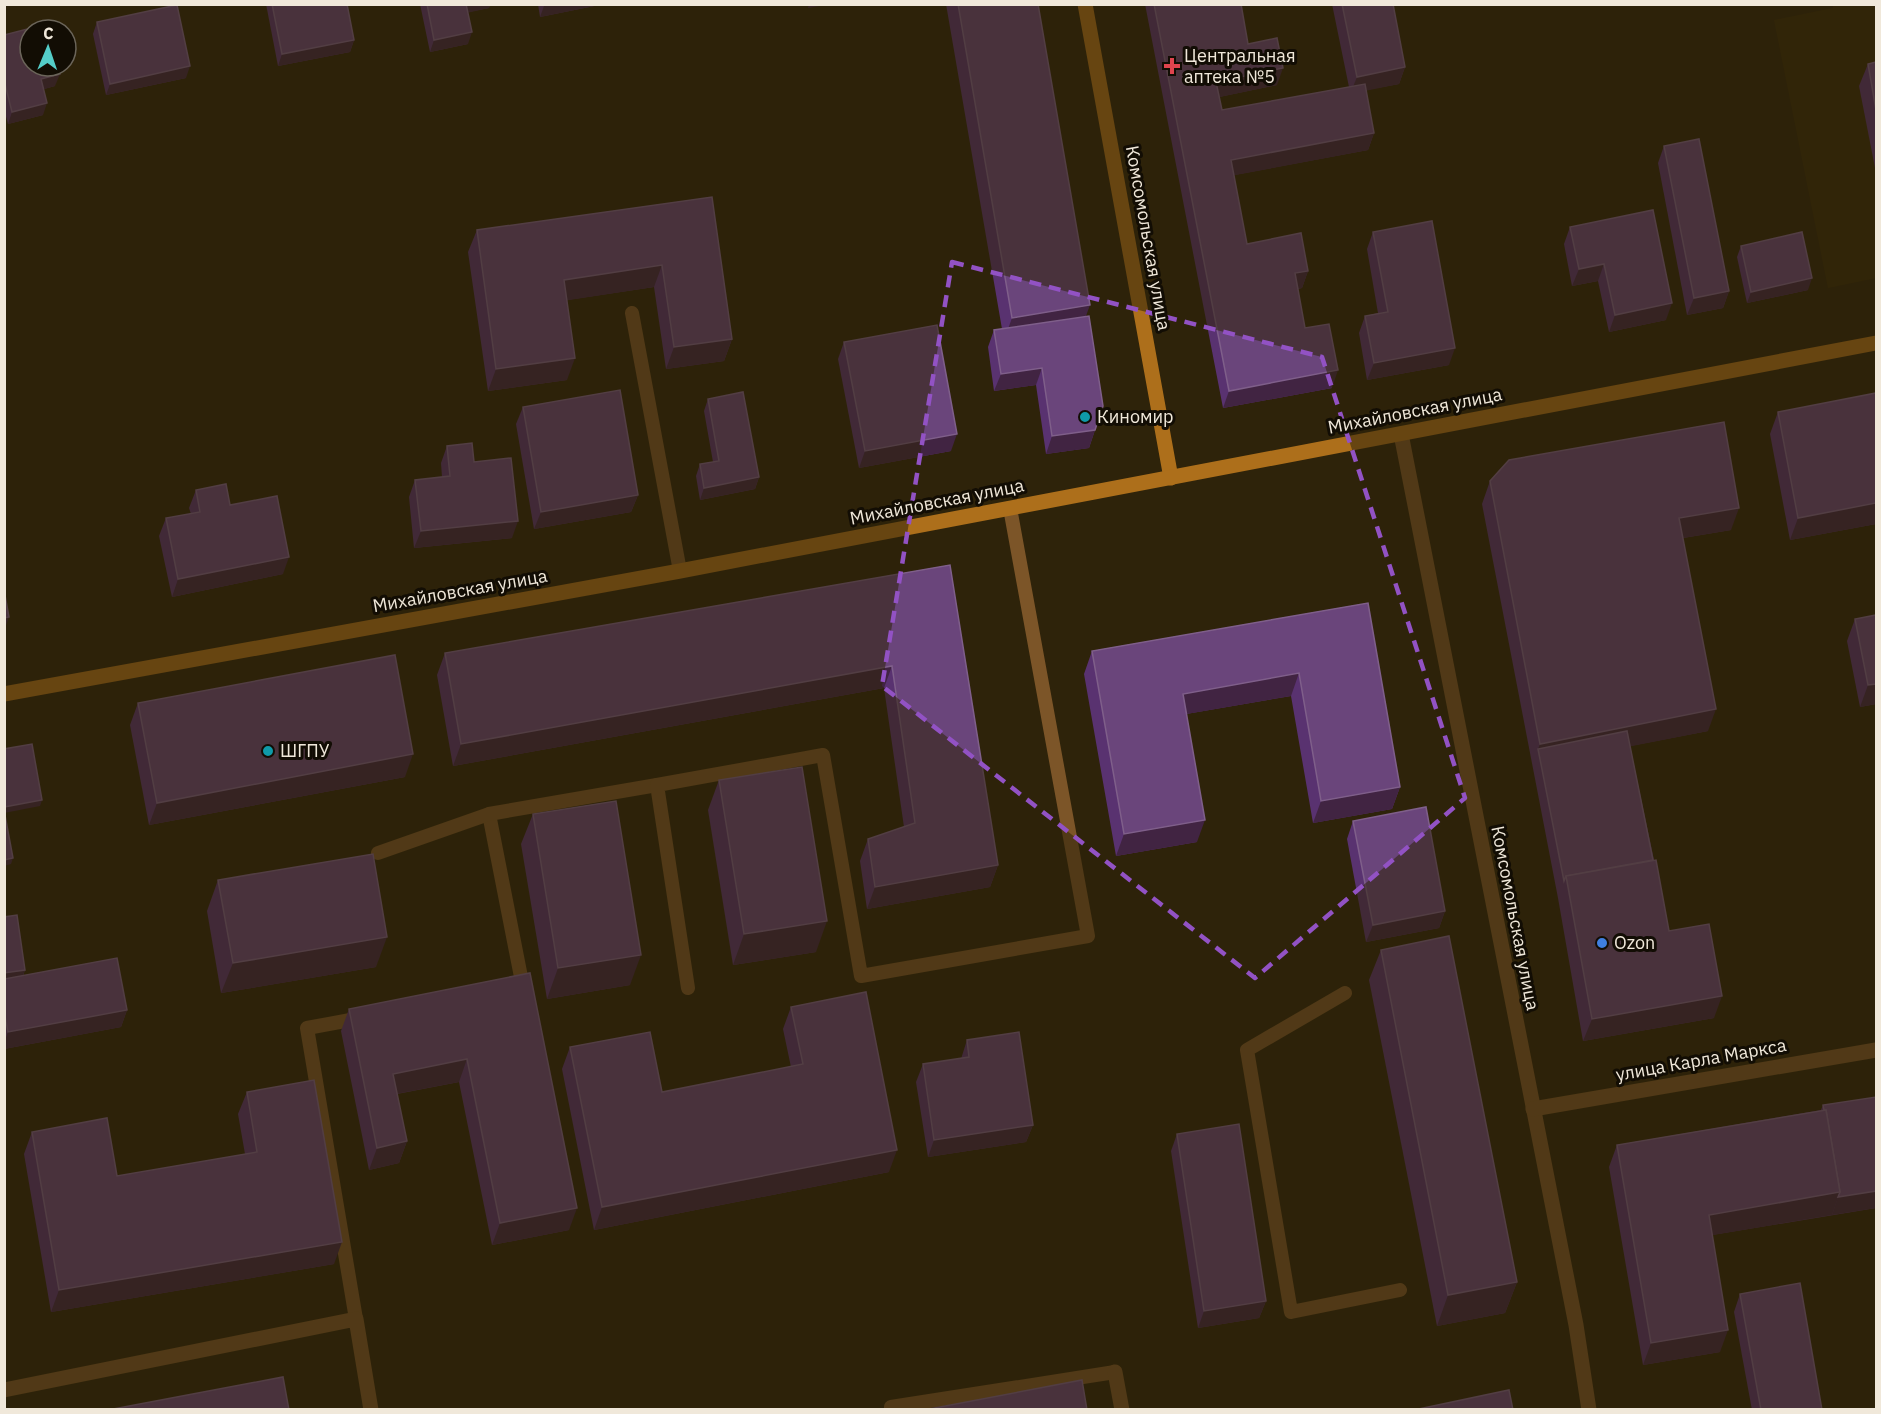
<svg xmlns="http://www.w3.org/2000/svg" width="1881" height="1414" viewBox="0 0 1881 1414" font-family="'IBM Plex Sans',sans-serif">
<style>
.built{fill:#372907}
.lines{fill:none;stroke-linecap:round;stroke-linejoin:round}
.service{stroke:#7c5528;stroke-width:14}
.minor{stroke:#7c5528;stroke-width:15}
.secondary{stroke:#ad6f1b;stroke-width:15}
.wall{fill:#593270}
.shaded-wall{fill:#412442}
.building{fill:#6a457b;stroke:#7f5f8a;stroke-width:1.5}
.marked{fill:none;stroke:#9252c4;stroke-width:4.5;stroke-dasharray:12 8;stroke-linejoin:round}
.health-dot{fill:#e0444e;stroke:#120d04;stroke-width:2}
.culture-dot{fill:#0f9aa8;stroke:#120d04;stroke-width:2}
.shop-dot{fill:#3f7fe0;stroke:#120d04;stroke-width:2}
.labels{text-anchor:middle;stroke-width:6;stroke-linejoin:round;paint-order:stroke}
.poi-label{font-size:18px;fill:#f0e8da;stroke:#120d04;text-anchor:start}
.street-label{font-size:18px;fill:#f0e8da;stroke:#120d04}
</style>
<rect width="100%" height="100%" fill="#2e230a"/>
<polygon class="built" points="1833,5 1876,5 1876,278 1828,288 1774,20 1833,8"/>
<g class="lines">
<g class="service">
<polyline points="632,313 680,571"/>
<polyline points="489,814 523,987 518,988"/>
<polyline points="378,853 489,814 657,785"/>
<polyline points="688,988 657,785 823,755 861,976 1088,936 1010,508"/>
<polyline points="1345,993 1247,1050 1291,1312 1400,1290"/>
<polyline points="356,1319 307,1028 361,1018"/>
<polyline points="891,1407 1115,1372"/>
</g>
<g class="minor">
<polyline points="1401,434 1576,1325 1589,1410"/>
<polyline points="1533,1109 1876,1050"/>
<polyline points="1115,1372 1122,1410"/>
<polyline points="4,1390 356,1319 371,1410"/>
</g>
<g class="secondary">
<polyline points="1085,4 1171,478"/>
<polyline points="4,694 680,571 1876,343"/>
</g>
</g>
<g class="wall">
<polygon points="266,4 347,4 354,40 350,52 278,66"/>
<polygon points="420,4 490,4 489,8 468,12 468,44 430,52"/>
<polygon points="538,4 604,4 540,17"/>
<polygon points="946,4 1038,4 1086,316 1095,430 1089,448 1046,454 1036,385 994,391 988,347 994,330 1002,329"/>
<polygon points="1145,4 1241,4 1248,44 1277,85 1219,97 1222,110 1349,87 1332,4 1393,4 1405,67 1399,84 1366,90 1374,133 1368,150 1234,175 1247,244 1308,271 1302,288 1298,289 1305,328 1332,388 1223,408"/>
<polygon points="97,22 186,78 106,95 93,34"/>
<polygon points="4,35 55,86 44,89 43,115 8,124 4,109"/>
<polygon points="1876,62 1876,173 1859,86 1868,64"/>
<polygon points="1664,146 1729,291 1723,308 1687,315 1658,163"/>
<polygon points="712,197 732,339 724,361 666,369 654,287 567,300 567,380 488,391 468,252 477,230"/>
<polygon points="1570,227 1666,320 1609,332 1598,281 1572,286 1564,244"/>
<polygon points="1373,232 1449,365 1367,380 1359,333 1365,316 1378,313 1367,249"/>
<polygon points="1741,246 1808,290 1747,303 1737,257"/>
<polygon points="844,342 951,451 859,468 838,359"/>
<polygon points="1876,393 1876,524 1790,540 1770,434 1778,412"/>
<polygon points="708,399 759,477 755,489 700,500 696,476 700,464 713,462 704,411"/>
<polygon points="523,407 638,495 631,512 534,529 516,424"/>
<polygon points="447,446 474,462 512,538 414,548 409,497 415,480 442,477 441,463"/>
<polygon points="1490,481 1731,530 1683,538 1708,731 1630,746 1669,931 1714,1018 1583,1041 1558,898 1482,504"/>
<polygon points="196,490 230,505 283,574 172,597 159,536 166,518 191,514 189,508"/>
<polygon points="950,565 998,865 990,887 867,909 860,861 868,839 904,827 884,688 453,766 437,675 445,653"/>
<polygon points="1368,603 1400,787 1392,809 1313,823 1291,696 1186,714 1197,842 1116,856 1084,674 1092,651"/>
<polygon points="1876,615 1876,704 1860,707 1847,641 1855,619"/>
<polygon points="138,703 405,777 149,825 130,725"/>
<polygon points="719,780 816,952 733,965 708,810"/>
<polygon points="533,814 630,985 547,999 521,844"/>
<polygon points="1353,821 1445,911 1439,928 1366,942 1347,839"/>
<polygon points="218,880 376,967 221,993 207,911"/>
<polygon points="4,917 25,970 23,976 127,1010 121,1027 4,1049"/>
<polygon points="1381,950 1517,1282 1505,1313 1437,1326 1369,980"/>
<polygon points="530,973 569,1230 492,1245 459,1082 397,1094 407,1141 399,1163 369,1170 341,1031 349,1009"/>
<polygon points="791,1007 889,1172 594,1230 562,1069 570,1047 662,1092 791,1067 783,1029"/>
<polygon points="967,1040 1033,1125 1026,1142 928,1157 916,1082 923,1064 961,1059"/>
<polygon points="247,1092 334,1264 51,1312 24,1154 32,1132 117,1176 245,1154 238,1114"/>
<polygon points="1823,1105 1876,1208 1712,1235 1720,1352 1643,1365 1609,1167 1617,1145 1821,1110"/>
<polygon points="1177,1134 1266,1301 1259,1318 1198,1328 1171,1151"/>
<polygon points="1740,1294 1822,1410 1752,1410 1734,1312"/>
</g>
<g class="shaded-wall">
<polygon points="465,4 490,4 489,8 462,14"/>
<polygon points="551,4 604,4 540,17 544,6"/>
<polygon points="809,4 830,4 808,8"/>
<polygon points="472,32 468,44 430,52 434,40"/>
<polygon points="354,40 350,52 278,66 282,54"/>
<polygon points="190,66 186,78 106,95 110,84"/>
<polygon points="1405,67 1399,84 1350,94 1357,77"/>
<polygon points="1283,68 1277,85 1210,99 1216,82"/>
<polygon points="60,74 55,86 37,91 41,79"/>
<polygon points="47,103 43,115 8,124 12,112"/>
<polygon points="1374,133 1368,150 1225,177 1231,160"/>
<polygon points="1604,264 1598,281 1572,286 1579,269"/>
<polygon points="662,265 654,287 556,302 564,280"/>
<polygon points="1308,271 1302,288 1289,290 1295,273"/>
<polygon points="1812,278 1808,290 1747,303 1751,292"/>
<polygon points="1729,291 1723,308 1687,315 1694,298"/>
<polygon points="1672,303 1666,320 1609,332 1615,315"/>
<polygon points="1090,305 1082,327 1004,340 1012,318"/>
<polygon points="732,339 724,361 666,369 674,347"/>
<polygon points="1455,348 1449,365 1367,380 1374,363"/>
<polygon points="575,358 567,380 488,391 496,369"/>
<polygon points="1042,368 1036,385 994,391 1001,374"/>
<polygon points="1338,370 1332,388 1223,408 1229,391"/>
<polygon points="1095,430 1089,448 1046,454 1052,436"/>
<polygon points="957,434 951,451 859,468 865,451"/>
<polygon points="759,477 755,489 700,500 704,488"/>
<polygon points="638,495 631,512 534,529 541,512"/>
<polygon points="1876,503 1876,524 1790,540 1798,518"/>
<polygon points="1739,508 1731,530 1671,540 1679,518"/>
<polygon points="518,521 512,538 414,548 421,531"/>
<polygon points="289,557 283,574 172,597 178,579"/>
<polygon points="9,617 5,628 4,628 4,618"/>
<polygon points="892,666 884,688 453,766 461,744"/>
<polygon points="1299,673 1291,696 1175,716 1183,694"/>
<polygon points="1876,684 1876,704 1860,707 1868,685"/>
<polygon points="1716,709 1708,731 1541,764 1538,749 1540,744"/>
<polygon points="413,754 405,777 149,825 157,803"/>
<polygon points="1400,787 1392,809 1313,823 1321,801"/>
<polygon points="42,800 40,806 4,813 4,807"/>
<polygon points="1205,820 1197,842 1116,856 1124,834"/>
<polygon points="13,858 11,864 4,866 4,860"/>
<polygon points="998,865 990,887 867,909 875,887"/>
<polygon points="1445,911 1439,928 1366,942 1373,925"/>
<polygon points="827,921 816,952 733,965 744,934"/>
<polygon points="387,937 376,967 221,993 233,963"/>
<polygon points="641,955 630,985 547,999 558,968"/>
<polygon points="25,970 21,981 4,984 4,973"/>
<polygon points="1722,996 1714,1018 1583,1041 1592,1019"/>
<polygon points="127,1010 121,1027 4,1049 4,1043 8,1032"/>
<polygon points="467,1059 459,1082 385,1096 393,1074"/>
<polygon points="1033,1125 1026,1142 928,1157 934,1140"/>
<polygon points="407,1141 399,1163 369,1170 377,1148"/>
<polygon points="897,1150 889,1172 594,1230 602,1207"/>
<polygon points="1876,1191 1876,1208 1832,1215 1838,1197"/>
<polygon points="1840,1192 1832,1215 1701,1237 1709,1215"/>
<polygon points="577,1208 569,1230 492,1245 500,1223"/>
<polygon points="342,1242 334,1264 51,1312 59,1290"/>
<polygon points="1517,1282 1505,1313 1437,1326 1448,1295"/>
<polygon points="1266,1301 1259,1318 1198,1328 1204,1311"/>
<polygon points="1728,1330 1720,1352 1643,1365 1651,1343"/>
</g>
<g class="building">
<polygon points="272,4 347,4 354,40 282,54"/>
<polygon points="427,4 466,4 472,32 434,40"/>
<polygon points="958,4 1038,4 1090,305 1012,318"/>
<polygon points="1154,4 1241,4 1248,44 1277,38 1283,68 1216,82 1222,110 1365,84 1374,133 1231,160 1247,244 1301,233 1308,271 1295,273 1305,328 1329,324 1338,370 1229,391"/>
<polygon points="1342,4 1393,4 1405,67 1357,77"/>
<polygon points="177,5 190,66 110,84 97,22"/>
<polygon points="47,24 48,30 30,30 30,66 57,66 60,74 41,79 47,103 12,112 4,80 4,35"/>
<polygon points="1876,62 1876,110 1868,64"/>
<polygon points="1699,139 1729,291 1694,298 1664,146"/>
<polygon points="712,197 732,339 674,347 662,265 564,280 575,358 496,369 477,230"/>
<polygon points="1653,210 1672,303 1615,315 1604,264 1579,269 1570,227"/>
<polygon points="1432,221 1455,348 1374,363 1365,316 1388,312 1373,232"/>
<polygon points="1802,232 1812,278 1751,292 1741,246"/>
<polygon points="1089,316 1103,406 1095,430 1052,436 1042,368 1001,374 994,330"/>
<polygon points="937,325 957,434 865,451 844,342"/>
<polygon points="620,390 638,495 541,512 523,407"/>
<polygon points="743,392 759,477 704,488 700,464 719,461 708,399"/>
<polygon points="1876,393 1876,503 1798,518 1778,412"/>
<polygon points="1724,422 1739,508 1679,518 1716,709 1540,744 1490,481 1509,460"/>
<polygon points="472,443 474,462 511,458 518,521 421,531 415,480 450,476 447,446"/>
<polygon points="226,484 230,505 277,496 289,557 178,579 166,518 200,512 196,490"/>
<polygon points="950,565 998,865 875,887 868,839 915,823 892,666 461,744 445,653"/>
<polygon points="4,590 9,617 4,618"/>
<polygon points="1368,603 1400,787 1321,801 1299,673 1183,694 1205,820 1124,834 1092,651"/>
<polygon points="1876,615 1876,684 1868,685 1855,619"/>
<polygon points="395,655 413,754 157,803 138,703"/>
<polygon points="1627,731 1653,860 1566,876 1564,881 1538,749"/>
<polygon points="32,744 42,800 4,807 4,749"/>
<polygon points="802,767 827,921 744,934 719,780"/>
<polygon points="616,801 641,955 558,968 533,814"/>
<polygon points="1426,807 1445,911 1373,925 1353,821"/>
<polygon points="4,810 13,858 4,860"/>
<polygon points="373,854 387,937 233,963 218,880"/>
<polygon points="1656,860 1669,931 1709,924 1722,996 1592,1019 1566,876"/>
<polygon points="17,915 25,970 4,973 4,917"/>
<polygon points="1449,936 1517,1282 1448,1295 1381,950"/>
<polygon points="117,958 127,1010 8,1032 4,1011 4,979"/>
<polygon points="530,973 577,1208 500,1223 467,1059 393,1074 407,1141 377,1148 349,1009"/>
<polygon points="866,992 897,1150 602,1207 570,1047 650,1032 662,1092 803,1064 791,1007"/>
<polygon points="1019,1032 1033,1125 934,1140 923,1064 969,1057 967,1040"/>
<polygon points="314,1080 342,1242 59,1290 32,1132 107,1118 117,1176 257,1152 247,1092"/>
<polygon points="1876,1097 1876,1191 1838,1197 1840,1192 1826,1110 1824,1110 1823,1105"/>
<polygon points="1826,1110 1840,1192 1709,1215 1728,1330 1651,1343 1617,1145"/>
<polygon points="1239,1124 1266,1301 1204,1311 1177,1134"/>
<polygon points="1800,1283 1822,1410 1761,1410 1740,1294"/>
<polygon points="283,1377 289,1410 108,1410"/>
<polygon points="1082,1380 1087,1410 924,1410"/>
<polygon points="1509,1390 1513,1410 1414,1410"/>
</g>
<path d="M0 0H1881V1414H0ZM952 262 1322 357 1465 798 1255 978 882 686Z" fill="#2e230a" fill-opacity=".55" fill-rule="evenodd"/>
<path class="marked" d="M952 262 1322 357 1465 798 1255 978 882 686Z"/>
<path class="health-dot" d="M1169 57h6v6h6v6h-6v6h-6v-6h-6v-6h6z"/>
<g class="culture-dot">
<circle cx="1085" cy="417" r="6"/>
<circle cx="268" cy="751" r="6"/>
</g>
<circle class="shop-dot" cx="1602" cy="943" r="6"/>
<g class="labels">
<g class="poi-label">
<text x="1184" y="62">Центральная<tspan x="1184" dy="21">аптека №5</tspan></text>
<text x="1097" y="423">Киномир</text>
<text x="280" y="757">ШГПУ</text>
<text x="1614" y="949">Ozon</text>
</g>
<g class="street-label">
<text transform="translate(1148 238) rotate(80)" y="6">Комсомольская улица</text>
<text transform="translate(1415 411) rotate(-11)" y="6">Михайловская улица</text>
<text transform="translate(937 502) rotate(-11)" y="6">Михайловская улица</text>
<text transform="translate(460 591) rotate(-10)" y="6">Михайловская улица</text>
<text transform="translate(1515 918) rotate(79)" y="6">Комсомольская улица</text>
<text transform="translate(1701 1060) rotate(-10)" y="6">улица Карла Маркса</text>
</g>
</g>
<rect width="1881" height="1414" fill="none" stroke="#f0e8da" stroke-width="12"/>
<g transform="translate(48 48) rotate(2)"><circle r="28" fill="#120d04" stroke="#6b655a" stroke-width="1.5"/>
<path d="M0-4.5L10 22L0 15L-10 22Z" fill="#54cdc8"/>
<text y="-9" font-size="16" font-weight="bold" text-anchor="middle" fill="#f0e8da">С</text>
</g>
</svg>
